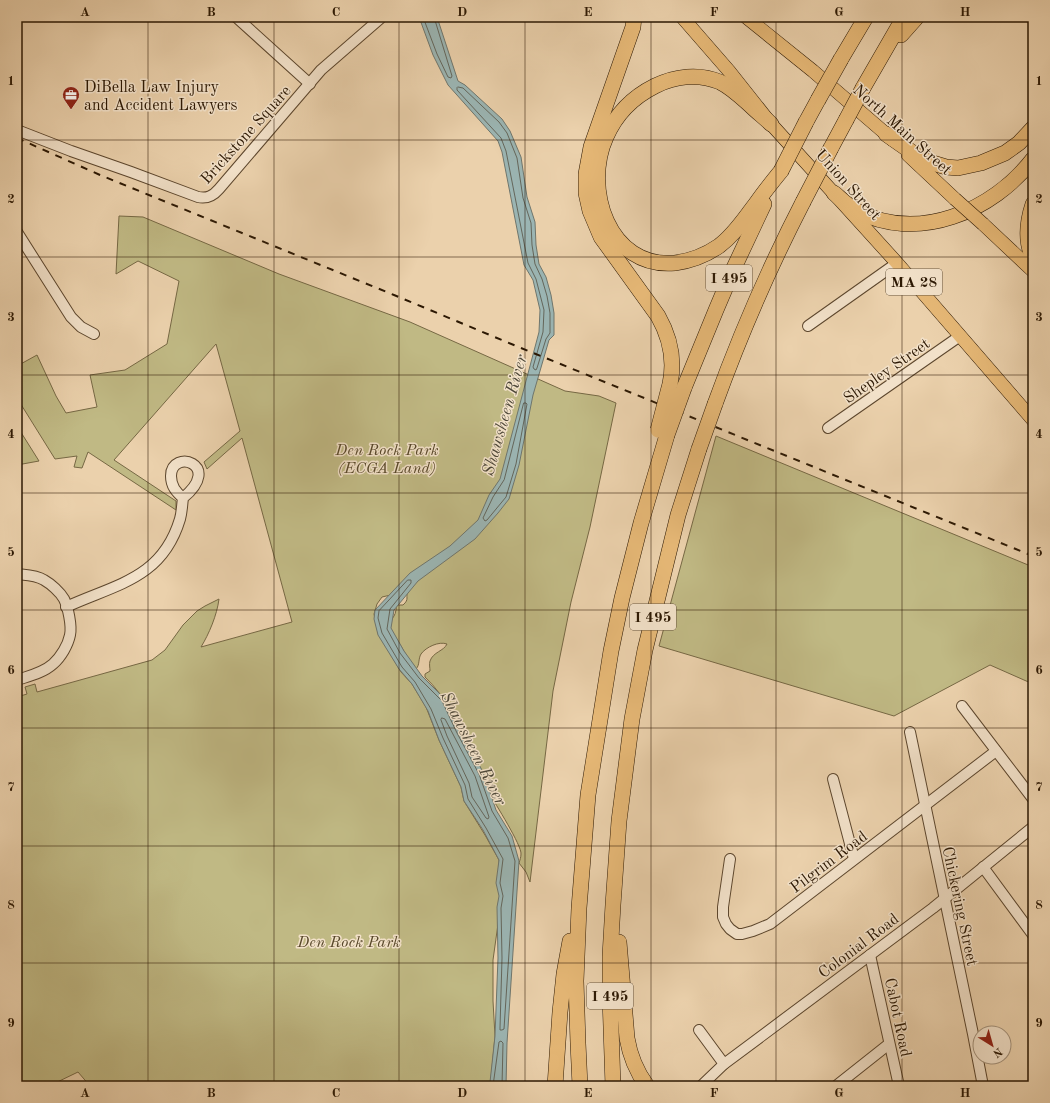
<svg xmlns="http://www.w3.org/2000/svg" width="1050" height="1103" viewBox="0 0 1050 1103" font-family="'Old Standard TT',serif">
<style>
.green{fill:#c0b984;stroke:#766844}
.water{fill:#9bb5b3;stroke:#6f766d}
.lines{fill:none;stroke-linecap:round;stroke-linejoin:round}
.shore{stroke:#64665b;stroke-width:1}
.minor-casing{stroke:#5c462d;stroke-width:12}
.major-casing{stroke:#2c1803;stroke-width:14}
.highway-casing{stroke:#2c1803;stroke-width:16}
.minor{stroke:#f2e1c9;stroke-width:10}
.major{stroke:#e6b876;stroke-width:13}
.highway{stroke:#e6b876;stroke-width:15}
.rail{stroke:#2c1803;stroke-width:2;stroke-dasharray:7 7;stroke-linecap:butt}
.major-bridge-casing{stroke:#2c1803;stroke-width:14;stroke-linecap:butt}
.highway-bridge-casing{stroke:#2c1803;stroke-width:16;stroke-linecap:butt}
.major-bridge{stroke:#e6b876;stroke-width:13}
.highway-bridge{stroke:#e6b876;stroke-width:15}
.grid{fill:none;stroke:#2c1803;stroke-width:1;stroke-opacity:0.55}
.labels{text-anchor:middle;stroke-width:3;stroke-linejoin:round;paint-order:stroke}
.shield{fill:#f2e1c9;stroke:#67543e;stroke-width:1}
.shield-label{font-size:15px;font-weight:bold;fill:#2c1803}
.poi-label{font-size:16px;fill:#2c1803;stroke:#f2e1c9;text-anchor:start}
.street-label{font-size:16px;fill:#2c1803;stroke:#f2e1c9}
.park-label{font-size:16px;font-style:italic;fill:#58482a;stroke:#f2e1c9}
.water-label{font-size:17px;font-style:italic;fill:#4d4738;stroke:#f2e1c9}
.neatline{fill:none;stroke:#2c1803;stroke-width:1.5}
.grid-label{font-size:13px;text-anchor:middle;font-weight:bold;fill:#2c1803}
</style>
<rect width="100%" height="100%" fill="#ebd1ac"/>
<filter id="stains"><feTurbulence type="fractalNoise" baseFrequency=".005" numOctaves="4"/><feColorMatrix values="0 0 0 0 .2 0 0 0 0 .09 0 0 0 0 .02 0 0 0 .5 -.17"/></filter>
<radialGradient id="worn" r=".72"><stop offset=".6" stop-color="#630" stop-opacity="0"/><stop offset="1" stop-color="#630" stop-opacity=".3"/></radialGradient>
<g class="green">
<path d="M119 216 143 217 279 274 410 322 565 391 599 396 616 403 590 527 571 602 553 691 530 882 526 872 519 863C520 860 521 857 521 854 522 846 495 803 489 793 487 788 490 783 489 778 488 772 481 772 478 768 475 763 474 756 472 750 459 724 446 697 425 677V674L430 671C430 668 429 664 430 661 433 652 444 651 447 644 439 641 426 647 421 654 418 659 420 665 416 669L412 665 398 641 389 630C390 622 390 622 394 616 396 613 396 608 397 605H403C410 599 405 597 408 591L382 597 377 604 374 614 378 633 401 672 412 684 426 707 439 740 461 787 464 801 485 835 499 860 500 890 498 924 493 960V1001L495 1036 491 1079 489 1086H90L78 1072 49 1086H17V697L27 694 25 687 35 684 37 692 152 660 165 650 183 625 197 611 205 606 219 599C217 615 209 634 201 647L292 622 242 438 207 469 204 462 240 431 216 344 114 460 176 501V510L88 452 82 468 74 467 77 456 55 459 17 398V366L37 355 56 396 66 413 97 407 90 375 125 370 167 344 179 281 138 261 116 274Z"/>
<polygon points="17,426 39,461 17,465"/>
<polygon points="716,436 1033,567 1033,684 990,665 894,716 659,646"/>
</g>
<polygon class="water" points="419,17 437,17 458,81 465,85 502,119 510,131 521,157 527,197 535,222 536,245 539,264 546,277 551,295 554,313 554,335 549,340 533,395 519,465 509,499 498,513 475,539 418,581 394,610 391,628 404,651 422,676 445,699 461,731 483,772 496,810 512,836 519,861 507,1043 506,1086 489,1086 490,1082 495,1036 498,958 497,907 499,896 496,883 499,860 483,830 464,801 461,787 439,740 428,711 412,684 399,669 378,635 374,619 375,610 410,573 450,546 478,520 489,495 500,479 539,332 540,310 533,280 524,265 502,152 498,141 448,85 433,55"/>
<g class="lines">
<g class="shore">
<polyline points="423,17 437,54 448,77 451,78 452,76 434,17"/>
<polygon points="458,87 463,88 499,122 507,133 517,158 523,198 531,223 532,245 535,264 542,279 547,296 550,313 550,333 546,339 537,368 536,370 534,369 533,367 543,332 544,310 536,279 528,263 506,151 501,138 457,90 457,88"/>
<polygon points="524,403 526,403 527,404 516,464 506,497 487,520 485,521 483,518 493,497 504,480"/>
<polygon points="408,580 411,580 411,583 390,609 387,629 400,653 419,678 442,701 457,733 479,774 492,811 508,838 515,861 504,1029 502,1030 500,1030 500,1028 502,958 501,908 503,896 500,883 503,859 486,828 468,799 465,785 443,738 431,709 415,682 402,667 382,633 378,618 379,611"/>
<polygon points="442,718 445,719 475,776 489,817 488,819 486,818 472,797 469,783 447,736 441,720"/>
<polyline points="493,1086 499,1042 501,1041 503,1043 502,1086"/>
</g>
<defs>
<g id="minor">
<polyline points="236,17 310,84"/>
<path d="M17 130 71 151 131 172 198 197C207 199 213 196 219 189L321 70 382 17"/>
<polyline points="17,232 71,317 81,327 94,334"/>
<polyline points="808,326 897,263"/>
<polyline points="828,428 960,336"/>
<path d="M17 574C26 575 36 575 44 580 51 584 60 592 64 599 68 607 72 626 70 635 68 645 61 657 53 664 43 673 29 676 17 680"/>
<path d="M66 607C116 584 162 579 180 519 182 512 182 505 183 498 224 464 171 448 171 476 171 486 176 492 183 498"/>
<polyline points="962,706 1033,799"/>
<polyline points="910,732 973,1034 983,1086"/>
<polyline points="833,779 854,859"/>
<polyline points="730,859 723,907 723,917 726,924 730,929 737,934 742,934 753,931 770,924 996,751"/>
<polyline points="983,867 1033,935"/>
<polyline points="870,955 899,1086"/>
<polyline points="699,1030 724,1064"/>
<polyline points="701,1086 724,1064 933,908 1033,827"/>
<polyline points="836,1086 889,1044"/>
</g>
<g id="major">
<polyline points="682,17 729,71 771,124 897,263 1033,420"/>
<polyline points="746,17 813,71 893,140"/>
<polyline points="908,155 955,199"/>
<polyline points="983,224 1033,271"/>
</g>
<g id="highway">
<path d="M634 17 633 27 591 147 586 174V193L590 211 601 237 658 316C670 337 675 360 670 384"/>
<polyline points="901,35 917,17"/>
<polyline points="841,59 866,17"/>
<polyline points="863,88 904,17"/>
<polyline points="806,122 818,100"/>
<path d="M771 124C765 118 757 112 751 106 741 97 732 88 720 82 699 73 675 76 655 86 633 97 616 114 606 137 583 188 608 269 675 263 690 261 706 255 719 246 734 235 744 219 755 205 763 193 772 182 781 171"/>
<polyline points="886,134 923,160 946,167 958,168 981,163 1005,153 1019,143 1033,128"/>
<polyline points="831,148 846,120"/>
<path d="M834 193C841 199 847 205 855 210 918 244 993 211 1033 159"/>
<path d="M1033 204C1027 222 1025 241 1033 258"/>
<polyline points="684,388 716,310 733,270 764,204"/>
<path d="M715 404C740 335 769 268 803 202"/>
<path d="M619 942 627 1038C630 1056 636 1071 647 1086"/>
<polyline points="555,1086 560,1012 564,974 570,941"/>
<polyline points="580,1086 578,1043 576,981 579,908 588,795 611,651 622,598 641,523 667,435"/>
<polyline points="613,1086 610,997 610,956 613,905 619,821 632,719 645,650 678,515 699,449"/>
</g>
</defs>
<use href="#minor" class="minor-casing"/>
<use href="#major" class="major-casing"/>
<use href="#highway" class="highway-casing"/>
<use href="#minor" class="minor"/>
<use href="#major" class="major"/>
<use href="#highway" class="highway"/>
<polyline class="rail" points="17,138 100,175 394,295 521,348 1033,556"/>
<defs>
<polyline id="major-bridge" points="955,199 983,224"/>
<g id="highway-bridge">
<polyline points="818,100 841,59"/>
<polyline points="846,120 863,88"/>
<polyline points="781,171 806,122"/>
<polyline points="803,202 831,148"/>
<polyline points="658,430 670,384"/>
<polyline points="667,435 684,388"/>
<polyline points="699,449 715,404"/>
</g>
</defs>
<use href="#major-bridge" class="major-bridge-casing"/>
<use href="#highway-bridge" class="highway-bridge-casing"/>
<use href="#major-bridge" class="major-bridge"/>
<use href="#highway-bridge" class="highway-bridge"/>
</g>
<path class="grid" d="M148 17V1086M274 17V1086M399 17V1086M525 17V1086M651 17V1086M776 17V1086M902 17V1086M17 140H1033M17 257H1033M17 375H1033M17 493H1033M17 610H1033M17 728H1033M17 846H1033M17 963H1033"/>
<defs>
<symbol id="office-pin" viewBox="-11 -11 22 30"><path d="M0 17L-7.5 6A9.5 9.5 0 1 1 7.5 6Z" fill="#8f2418" stroke="#f2e1c9"/><path d="M-6-3h4V-5.5h4V-3h4V5H-6ZM-1-4.5V-3h2v-1.5ZM-6 0V1H6V0Z" fill="#fff"/></symbol>
</defs>
<g fill-rule="evenodd">
<use href="#office-pin" x="61" y="85" width="20" height="27"/>
</g>
<g class="labels">
<g class="shield">
<rect x="706" y="265" width="46" height="26" rx="3"/>
<rect x="886" y="269" width="56" height="26" rx="3"/>
<rect x="630" y="604" width="46" height="26" rx="3"/>
<rect x="587" y="983" width="46" height="26" rx="3"/>
</g>
<g class="shield-label">
<text x="729" y="283">I 495</text>
<text x="914" y="287">MA 28</text>
<text x="653" y="622">I 495</text>
<text x="610" y="1001">I 495</text>
</g>
<g class="poi-label">
<text x="84" y="92">DiBella Law Injury<tspan x="84" dy="18">and Accident Lawyers</tspan></text>
</g>
<g class="street-label">
<text transform="translate(903 129) rotate(42)" y="6">North Main Street</text>
<text transform="translate(245 134) rotate(-48)" y="6">Brickstone Square</text>
<text transform="translate(849 184) rotate(48)" y="6">Union Street</text>
<text transform="translate(886 370) rotate(-35)" y="6">Shepley Street</text>
<text transform="translate(828 861) rotate(-37)" y="6">Pilgrim Road</text>
<text transform="translate(961 906) rotate(78)" y="6">Chickering Street</text>
<text transform="translate(858 945) rotate(-37)" y="6">Colonial Road</text>
<text transform="translate(899 1017) rotate(78)" y="6">Cabot Road</text>
</g>
<g class="park-label">
<text x="387" y="455">Den Rock Park<tspan x="387" dy="18">(ECGA Land)</tspan></text>
<text x="349" y="947">Den Rock Park</text>
</g>
<g class="water-label">
<text transform="translate(504 415) rotate(-74)" y="6">Shawsheen River</text>
<text transform="translate(474 748) rotate(63)" y="6">Shawsheen River</text>
</g>
</g>
<rect width="1050" height="1103" fill="none" stroke="#ebd1ac" stroke-width="44"/>
<g transform="translate(992 1045) rotate(143)"><circle r="19" fill="#f2e1c9" stroke="#a3917a"/>
<path d="M0-3L7 15L0 10L-7 15Z" fill="#8f2418"/>
<text y="-6" font-size="11" font-weight="bold" text-anchor="middle" fill="#2c1803">N</text>
</g>
<rect x="22" y="22" width="1006" height="1059" class="neatline"/>
<g class="grid-label">
<text x="85" y="16">A</text>
<text x="211" y="16">B</text>
<text x="336" y="16">C</text>
<text x="462" y="16">D</text>
<text x="588" y="16">E</text>
<text x="714" y="16">F</text>
<text x="839" y="16">G</text>
<text x="965" y="16">H</text>
<text x="11" y="85">1</text>
<text x="1039" y="85">1</text>
<text x="11" y="203">2</text>
<text x="1039" y="203">2</text>
<text x="11" y="321">3</text>
<text x="1039" y="321">3</text>
<text x="11" y="438">4</text>
<text x="1039" y="438">4</text>
<text x="11" y="556">5</text>
<text x="1039" y="556">5</text>
<text x="11" y="674">6</text>
<text x="1039" y="674">6</text>
<text x="11" y="791">7</text>
<text x="1039" y="791">7</text>
<text x="11" y="909">8</text>
<text x="1039" y="909">8</text>
<text x="11" y="1027">9</text>
<text x="1039" y="1027">9</text>
<text x="85" y="1097">A</text>
<text x="211" y="1097">B</text>
<text x="336" y="1097">C</text>
<text x="462" y="1097">D</text>
<text x="588" y="1097">E</text>
<text x="714" y="1097">F</text>
<text x="839" y="1097">G</text>
<text x="965" y="1097">H</text>
</g>
<rect width="100%" height="100%" filter="url(#stains)"/>
<rect width="100%" height="100%" fill="url(#worn)"/>
</svg>
